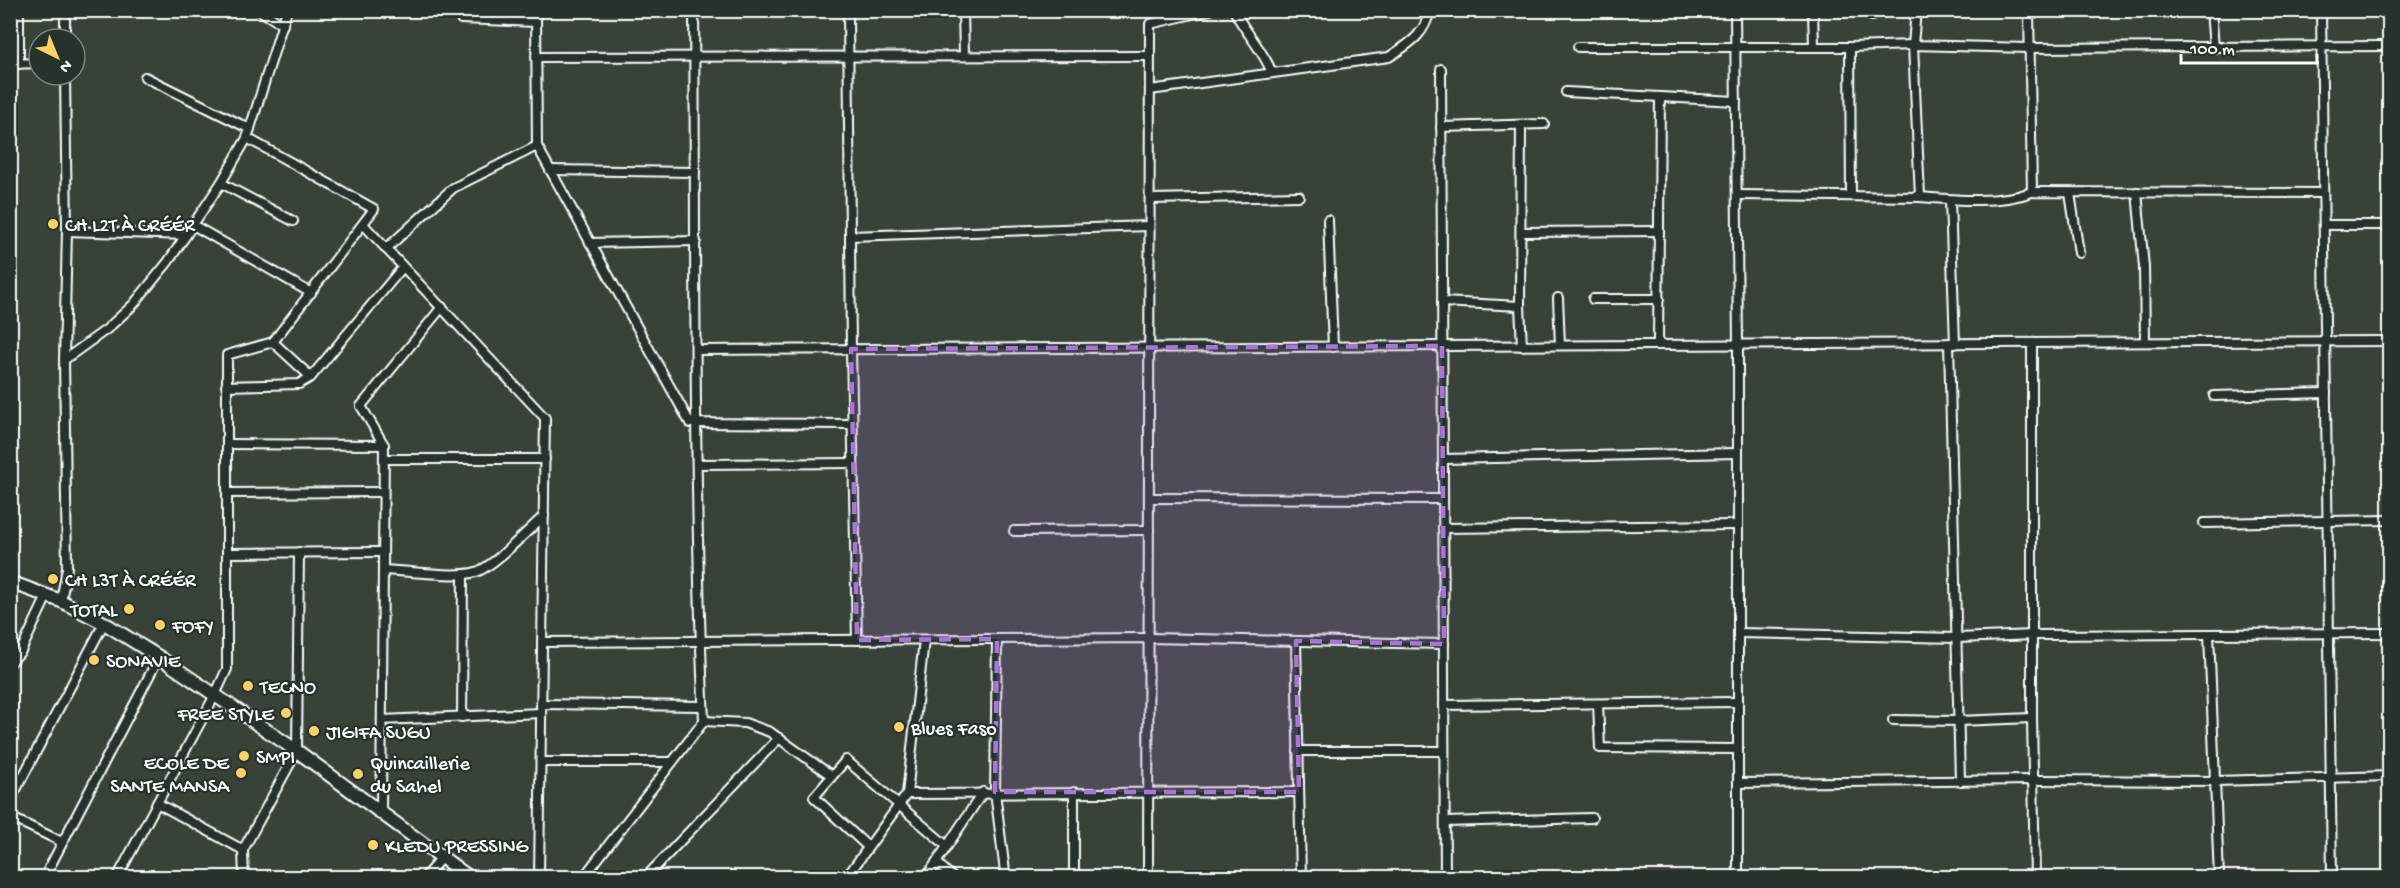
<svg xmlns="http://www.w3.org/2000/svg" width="2400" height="888" viewBox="0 0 2400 888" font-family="'Gochi Hand',sans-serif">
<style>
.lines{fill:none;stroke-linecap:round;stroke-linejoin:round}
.street-casing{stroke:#fff;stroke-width:12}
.primary-casing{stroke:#fff;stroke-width:16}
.street{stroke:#26332d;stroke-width:8}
.primary{stroke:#26332d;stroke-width:12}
.marked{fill:#a976d5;fill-opacity:0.2;stroke:#a976d5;stroke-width:4.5;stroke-dasharray:12 8;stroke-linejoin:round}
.poi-dot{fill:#ffd166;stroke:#26332d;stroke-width:2}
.labels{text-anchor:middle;stroke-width:4.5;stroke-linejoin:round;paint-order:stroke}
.poi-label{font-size:20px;fill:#fff;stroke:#26332d;text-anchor:start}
</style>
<rect width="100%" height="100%" fill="#394238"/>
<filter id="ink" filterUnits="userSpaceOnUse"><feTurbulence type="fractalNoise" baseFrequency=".0167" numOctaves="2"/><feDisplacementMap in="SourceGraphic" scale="12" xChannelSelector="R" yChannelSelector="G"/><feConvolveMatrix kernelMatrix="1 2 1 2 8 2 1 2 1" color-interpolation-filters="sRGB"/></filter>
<g filter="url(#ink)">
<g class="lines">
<defs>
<g id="street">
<polyline points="65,10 65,39"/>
<polyline points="259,10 283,25"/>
<polyline points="536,10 537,146 690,423 852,424"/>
<polyline points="848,10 851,349 857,640"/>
<polyline points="963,10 964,56"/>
<path d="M1234 10C1245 33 1263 49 1272 73"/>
<polyline points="1735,10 1738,345 1738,878"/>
<polyline points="1813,10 1814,47"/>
<polyline points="1872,10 1872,16"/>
<polyline points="1916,10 1913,45 1920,197"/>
<polyline points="2029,10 2032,192"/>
<polyline points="2211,10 2214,48"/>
<polyline points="2321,10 2332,878"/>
<polyline points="461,19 536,22"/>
<polyline points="1578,47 1850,47 1913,45 2029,48 2390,46"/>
<polyline points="1850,47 1851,196"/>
<polyline points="536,57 1150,56"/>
<polyline points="10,64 39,63"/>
<polyline points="19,64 19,10"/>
<polyline points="1441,69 1445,878"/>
<polyline points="145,77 250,129"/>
<path d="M1150 90 1389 57C1410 43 1424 36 1430 10"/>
<polyline points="1566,92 1736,101"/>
<polyline points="1521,125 1520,306 1522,346"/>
<polyline points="1441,127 1544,124"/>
<polyline points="247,138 374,209 273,342"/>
<polyline points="550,170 695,172"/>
<polyline points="221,183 293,221"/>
<polyline points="2137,192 2144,267 2145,342"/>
<polyline points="2070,193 2079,253"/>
<path d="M1737 195 1920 197C1956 200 1998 204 2032 192L2323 193"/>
<polyline points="1150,199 1299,196"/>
<polyline points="1950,200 1955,344"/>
<polyline points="1328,220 1333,347"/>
<polyline points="363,224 545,418 539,878"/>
<polyline points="193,225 311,293"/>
<polyline points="2324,225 2390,225"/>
<polyline points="67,231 186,235"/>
<polyline points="1522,232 1659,231"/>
<polyline points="850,236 1149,226"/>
<polyline points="590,243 696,241"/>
<polyline points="386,249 453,188 537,146"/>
<polyline points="1558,298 1560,345"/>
<polyline points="1593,299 1659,299"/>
<polyline points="1442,302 1520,306"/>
<polyline points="1949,343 1960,781"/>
<polyline points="2032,343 2032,718 2035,878"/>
<polyline points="1658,345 1660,97"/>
<polyline points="697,350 2390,341"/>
<polyline points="64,360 67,231 65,75"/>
<polyline points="226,386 299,384 311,377 403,267"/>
<polyline points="2214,396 2326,393"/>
<polyline points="227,444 384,445"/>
<polyline points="384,459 545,459"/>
<polyline points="1443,459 1738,453"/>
<polyline points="697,464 853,463"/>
<polyline points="227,493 383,492"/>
<polyline points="1149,498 1443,499"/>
<polyline points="2204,523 2390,520"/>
<polyline points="1443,528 1738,525"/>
<polyline points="1014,531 1149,530"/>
<polyline points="227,553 383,552"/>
<path d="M383 570C405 571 457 578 476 572 493 567 528 530 544 516"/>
<polyline points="61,601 67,568 64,360 107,329 133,305 168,262 221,183 247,138 287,10"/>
<polyline points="1738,633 1957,638 2034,635 2390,633"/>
<polyline points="2209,634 2219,878"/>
<polyline points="997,639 995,792 1005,872"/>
<polyline points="1296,641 1301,878"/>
<polyline points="542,642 1149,638 1444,644"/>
<polyline points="10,663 21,651 47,596"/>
<polyline points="541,704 703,706"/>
<polyline points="1598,704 1600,748 1738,749"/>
<polyline points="1444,705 1738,702"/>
<polyline points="462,717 463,574"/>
<polyline points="382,720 541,713"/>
<polyline points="1893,720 1959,721 2032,718"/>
<polyline points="704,721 745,723 770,732 832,776"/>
<polyline points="1298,751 1444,751"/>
<polyline points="541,762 672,762"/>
<polyline points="1738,783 2035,780 2216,781 2390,776"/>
<polyline points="907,794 1299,792"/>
<polyline points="10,801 104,623"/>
<polyline points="157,803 243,850"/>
<polyline points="381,812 384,445 361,406 442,307"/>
<polyline points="10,817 62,842"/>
<polyline points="1445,822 1592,818"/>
<polyline points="868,847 814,797 846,760 947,846"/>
<polyline points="936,862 953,878"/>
<polyline points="44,878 159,657"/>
<polyline points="117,878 215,695 227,669 227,355 273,342 311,377"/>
<polyline points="244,878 243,850 297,751 299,552"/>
<polyline points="424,878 442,857"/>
<path d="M583 878 704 721C693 485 696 247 694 10"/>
<polyline points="645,878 779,738"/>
<polyline points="846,878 907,794 924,640"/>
<polyline points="926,878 983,792"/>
<polyline points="1074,878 1074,792"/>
<polyline points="1148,878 1150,24 1210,10"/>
</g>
<polyline id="primary" points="10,582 61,601 104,623 159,657 297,751 470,878"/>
</defs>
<use href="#street" class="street-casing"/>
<use href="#primary" class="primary-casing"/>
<use href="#street" class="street"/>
<use href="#primary" class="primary"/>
</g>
</g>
<path class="marked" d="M1442 346 1444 644 1296 641 1299 792H995L997 639 857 640 851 349Z"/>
<g class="poi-dot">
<circle cx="53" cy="224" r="6"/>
<circle cx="53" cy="579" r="6"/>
<circle cx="129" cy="609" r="6"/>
<circle cx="160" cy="625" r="6"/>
<circle cx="94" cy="660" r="6"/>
<circle cx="248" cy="686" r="6"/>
<circle cx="286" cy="713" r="6"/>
<circle cx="899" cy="727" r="6"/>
<circle cx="314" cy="731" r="6"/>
<circle cx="244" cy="756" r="6"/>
<circle cx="241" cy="773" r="6"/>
<circle cx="358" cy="774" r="6"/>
<circle cx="373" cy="845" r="6"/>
</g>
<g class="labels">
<g class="poi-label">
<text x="65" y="231">CH L2T À CRÉÉR</text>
<text x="65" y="586">CH L3T À CRÉÉR</text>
<text x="117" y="616" text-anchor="end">TOTAL</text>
<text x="172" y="632">FOFY</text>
<text x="106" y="667">SONAVIE</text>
<text x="260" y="693">TECNO</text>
<text x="274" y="720" text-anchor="end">FREE STYLE</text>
<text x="911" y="734">Blues Faso</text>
<text x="326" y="738">JIGIFA SUGU</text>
<text x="256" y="763">SMPI</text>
<text x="229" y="769" text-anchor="end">ECOLE DE<tspan x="229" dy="23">SANTE MANSA</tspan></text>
<text x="370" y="769">Quincaillerie<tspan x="370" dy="23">du Sahel</tspan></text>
<text x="385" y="852">KLEDU PRESSING</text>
</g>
</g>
<rect width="2400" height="888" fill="none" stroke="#26332d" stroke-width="36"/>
<rect x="18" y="18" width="2364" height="852" fill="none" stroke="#fff" stroke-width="2" filter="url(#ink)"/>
<g transform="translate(57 57) rotate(137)"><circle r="28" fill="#26332d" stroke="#7d8581" stroke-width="1.5"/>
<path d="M0-4.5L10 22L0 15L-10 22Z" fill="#ffd166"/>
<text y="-9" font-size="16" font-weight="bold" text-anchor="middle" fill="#ffffff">N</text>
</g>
<path d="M2181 54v9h136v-9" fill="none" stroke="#ffffff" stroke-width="3"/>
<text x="2190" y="54" font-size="18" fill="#ffffff" stroke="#26332d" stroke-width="4.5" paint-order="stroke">100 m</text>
</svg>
